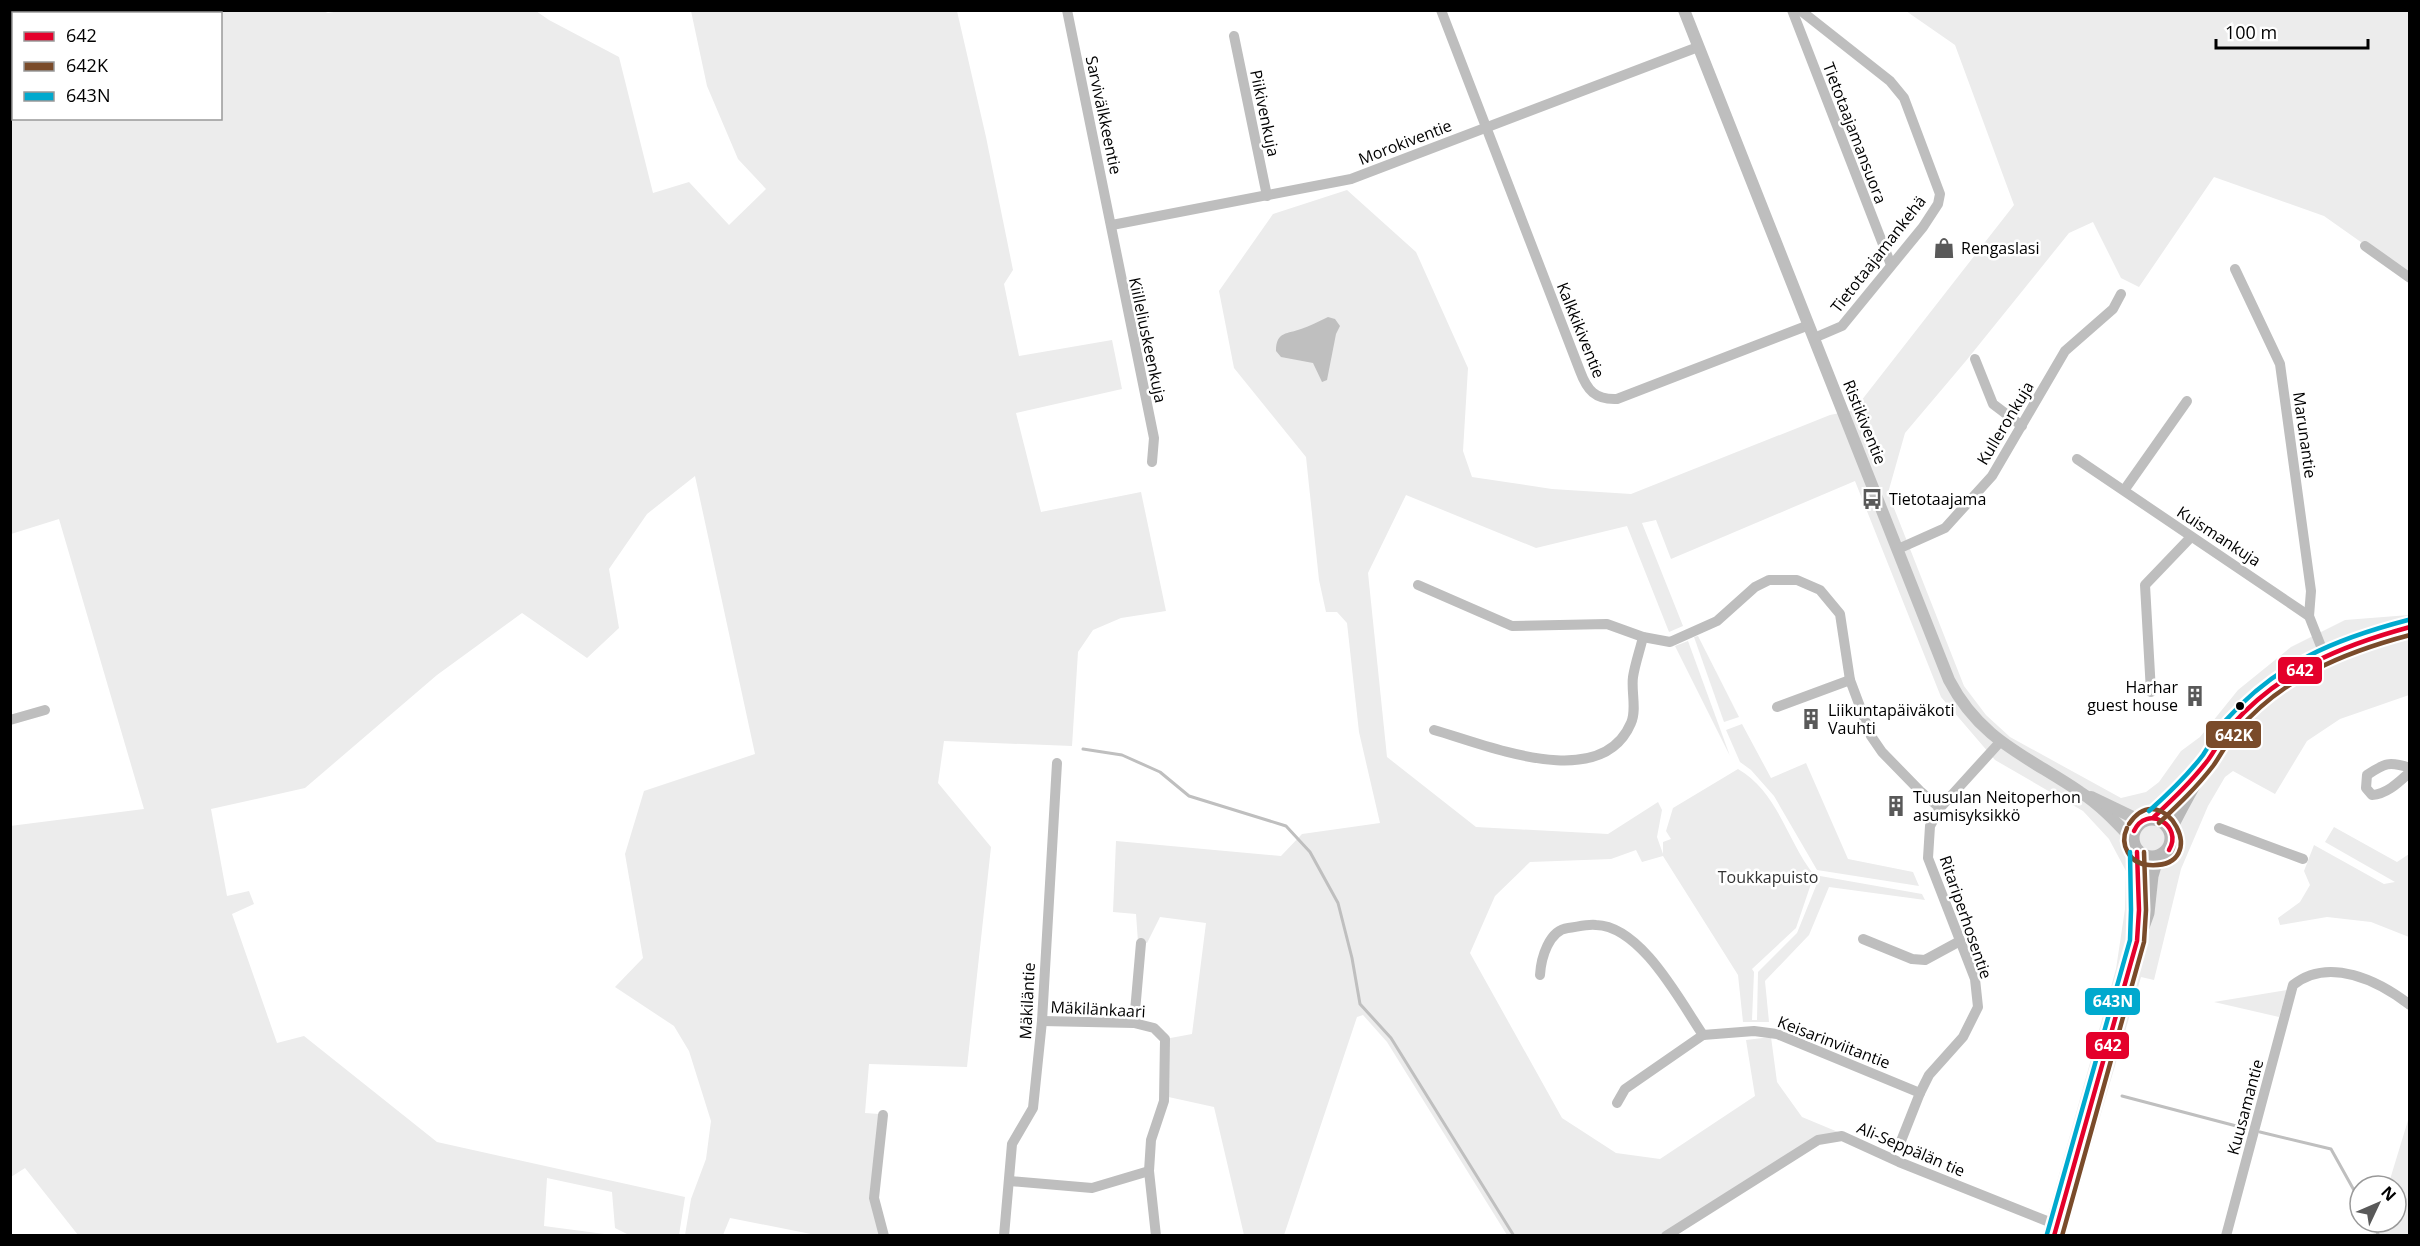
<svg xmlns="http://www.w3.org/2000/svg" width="2420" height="1246" viewBox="0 0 2420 1246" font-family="'Open Sans',sans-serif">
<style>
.green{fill:#ececec;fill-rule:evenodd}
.water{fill:#bfbfbf}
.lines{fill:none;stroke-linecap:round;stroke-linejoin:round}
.stream{stroke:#bfbfbf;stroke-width:3}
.minor{stroke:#bebebe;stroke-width:10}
.tertiary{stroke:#bebebe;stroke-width:12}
.secondary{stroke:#b8b8b8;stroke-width:15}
.bus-1-casing{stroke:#fff;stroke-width:9}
.bus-2-casing{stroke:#fff;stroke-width:9}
.bus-3-casing{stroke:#fff;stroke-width:9}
.bus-1{stroke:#e4002b;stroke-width:4.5}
.bus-2{stroke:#7a4b2a;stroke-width:4.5}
.bus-3{stroke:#00a9ce;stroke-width:4.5}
.bus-dot{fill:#000;stroke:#fff;stroke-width:2}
.labels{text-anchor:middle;stroke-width:5;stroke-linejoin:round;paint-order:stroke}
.street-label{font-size:16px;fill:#000;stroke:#fff}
.poi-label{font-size:16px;fill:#000;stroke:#fff;text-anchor:start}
.park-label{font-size:16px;fill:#333;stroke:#fff}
.line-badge{stroke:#fff;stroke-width:2}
.badge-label{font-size:16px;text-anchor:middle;font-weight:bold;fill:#fff}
</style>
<rect width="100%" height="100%" fill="#fff"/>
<g class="green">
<path d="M320 10 328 13 345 10 536 11 549 20 619 57 653 193 689 182 729 225 766 189 738 159 707 86 691 11H957L986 137 1013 270 1004 284 1019 356 1112 340 1122 389 1016 413 1041 512 1141 492 1166 611 1121 618 1093 630 1078 652 1072 746 944 741 938 783 991 847 967 1067 869 1064 865 1113 879 1114 870 1195 880 1235H816L730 1218 723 1235H685L691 1199 706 1159 711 1121 689 1051 674 1026 615 987 643 958 625 854 644 791 755 754 695 476 647 514 609 569 619 628 587 658 522 613 437 675 305 788 211 809 227 896 249 891 254 904 232 914 277 1043 304 1036 437 1142 685 1197 679 1235H629L615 1228 612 1192 547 1178 544 1226 612 1235H78L25 1168 11 1177 10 826 144 809 59 519 11 534V11ZM14 14H220V118H14Z"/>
<path d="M1906 11H2409V276L2324 216 2214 177 2139 287 2121 278 2093 222 2069 233 1965 362 1905 433 1888 493 1964 686 1986 715 2010 737 2121 798 2146 792 2159 782 2181 751 2200 737 2238 690 2291 647 2345 620 2409 615V695L2340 719 2307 741 2275 794 2233 771 2225 777 2208 806 2181 869 2154 980 2141 977 2073 1209 2064 1233 2044 1229 2116 969 2125 909 2126 871 2109 839 2083 811 1995 760 1941 697 1855 481 1671 559 1656 520 1642 523 1683 626 1669 632 1627 526 1536 548 1406 495 1368 573 1387 757 1476 827 1608 834 1658 802 1662 810 1657 837 1663 854V842L1671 839 1666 831 1673 808 1738 769C1778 792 1787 841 1814 875L1796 928 1752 969 1754 972 1752 1020H1757L1758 972 1797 933 1820 876 1922 894 1925 900 1829 887 1809 935 1765 981 1769 1022H1743L1738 975 1663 856 1642 862 1636 850 1611 859 1530 862 1495 896 1470 953 1562 1118 1616 1153 1660 1159 1755 1096 1746 1040 1771 1037 1777 1082 1802 1117 1838 1132 1672 1235H1507L1387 1042 1363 1015 1357 1017 1284 1235H1244L1214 1107 1164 1096 1165 1039 1192 1034 1206 923 1160 917 1147 943 1138 942 1136 914 1113 912 1116 841 1281 856 1302 834 1380 823 1359 732 1347 623 1337 612H1326L1319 580 1306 457 1234 368 1219 291 1273 214 1347 190 1416 252 1468 368 1463 451 1472 477 1552 489 1631 494 1830 415 1854 410 2014 205 1955 45Z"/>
<polygon points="1698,636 1739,717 1724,722 1694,637"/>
<polygon points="1688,641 1730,756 1675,646"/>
<polygon points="1742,724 1771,778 1806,763 1848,859 1913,872 1919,886 1817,870 1774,796 1751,770 1740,762 1726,730"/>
<polygon points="2334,827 2397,862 2409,854 2409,937 2371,922 2327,917 2280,925 2278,918 2300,902 2310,885 2304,871 2314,845 2384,884 2395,882 2325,842"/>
<polygon points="2287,990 2279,1017 2214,1002"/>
<polygon points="2409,1117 2409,1235 2373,1235 2377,1222 2396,1222 2396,1186 2388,1186"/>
</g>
<path class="water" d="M1328 317 1335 319 1340 326 1336 334 1327 380 1322 382 1313 363 1281 357 1276 351C1276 331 1288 334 1301 329 1310 326 1319 321 1328 317Z"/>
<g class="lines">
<g class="stream">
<polyline points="1083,749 1122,755 1160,772 1189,796 1286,826 1310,852 1338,903 1352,958 1360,1004 1391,1038 1514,1236"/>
<polyline points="2122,1096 2244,1128"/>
<polyline points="2260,1132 2331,1149 2360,1201"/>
<polyline points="2372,1222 2379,1236"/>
</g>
<g class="minor">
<polyline points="1067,10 1154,438 1152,462"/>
<path d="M1441 10 1580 371C1587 390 1595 400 1617 399L1809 325"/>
<polyline points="1792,10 1891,265"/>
<polyline points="1800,10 1890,81 1904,98 1940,194 1938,204 1923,227 1842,326 1814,338"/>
<polyline points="1234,36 1267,196"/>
<polyline points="1112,225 1351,179 1698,47"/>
<polyline points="2365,246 2410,278"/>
<polyline points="2235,269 2280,364 2311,591 2309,616"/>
<polyline points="1975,359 1993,404 2022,426"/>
<polyline points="2077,459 2309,616 2324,654"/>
<polyline points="2125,489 2187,401"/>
<polyline points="1898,549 1945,528 1992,476 2065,351 2113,309 2121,294"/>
<polyline points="1418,585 1512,626 1607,624 1643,637 1670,642 1717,621 1755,587 1769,580 1797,580 1820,590 1840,614 1850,680 1871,736 1882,752 1920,791 1940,808"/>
<polyline points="2151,692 2145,585 2191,537"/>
<polyline points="1777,707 1850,680"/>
<polyline points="10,720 45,710"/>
<path d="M1434 730C1487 745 1601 794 1631 723 1637 710 1631 691 1633 677 1635 664 1640 650 1643 637"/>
<path d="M2410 768C2389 761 2385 763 2367 775L2366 788 2372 795C2387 794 2399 782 2410 772"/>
<polyline points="2219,828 2303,859"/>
<polyline points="1863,939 1912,959 1925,960 1960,941"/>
<path d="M1540 975C1541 958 1549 930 1568 928 1577 927 1587 924 1596 925 1641 926 1680 1001 1703 1035"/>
<polyline points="1042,1021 1134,1023 1154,1028 1165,1039 1164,1101 1151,1140 1149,1171 1156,1236"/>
<polyline points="1134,1023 1141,943"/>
<polyline points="1617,1103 1625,1089 1703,1035 1754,1031 1777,1034 1920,1093"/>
<polyline points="883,1115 874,1198 884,1236"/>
<polyline points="1901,1141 1920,1093 1929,1075 1963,1037 1978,1007 1975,979 1928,858 1930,826 1940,808 2000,742"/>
<polyline points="1010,1181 1092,1188 1149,1171"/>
<polyline points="1004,1236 1012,1144 1033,1108 1042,1021 1057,763"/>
<polyline points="1666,1236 1818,1140 1842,1136 1899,1162 2057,1225"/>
<path d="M2226 1236 2293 985C2329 956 2379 981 2410 1005"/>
</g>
<g class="tertiary">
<path d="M1684 10 1949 680C1980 740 2027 756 2080 792 2099 804 2116 822 2131 838"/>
<polyline points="2091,797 2141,821"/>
</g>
<g class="secondary">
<polyline points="2154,817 2186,785"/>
<circle cx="2152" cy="838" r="20"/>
<path d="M2170 828C2214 742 2253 680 2347 644 2367 636 2389 632 2410 627"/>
<polyline points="2137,852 2139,914"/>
<polyline points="2054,1236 2137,941 2147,913 2151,876 2156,859"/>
</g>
<defs>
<g id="bus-1">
<path d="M2154 817C2173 799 2192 781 2208 760 2216 749 2222 736 2231 726 2280 671 2340 646 2410 627"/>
<path d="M2134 831C2146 804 2184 825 2169 850"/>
<polyline points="2054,1236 2137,941 2139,910 2137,852"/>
</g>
<g id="bus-2">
<path d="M2159 823C2178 805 2197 787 2213 766 2221 755 2227 742 2236 732 2282 678 2342 653 2410 635"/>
<path d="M2127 828C2119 845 2130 864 2149 865 2215 869 2163 773 2129 824"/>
<polyline points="2062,1236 2144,942 2146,910 2144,852"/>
</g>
<g id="bus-3">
<path d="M2149 811C2168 794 2187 776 2203 755 2211 743 2217 731 2226 720 2277 663 2335 639 2408 620"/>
<polyline points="2047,1234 2130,940 2131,910 2130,852"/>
</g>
</defs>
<use href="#bus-1" class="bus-1-casing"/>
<use href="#bus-2" class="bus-2-casing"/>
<use href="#bus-3" class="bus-3-casing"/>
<use href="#bus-1" class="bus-1"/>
<use href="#bus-2" class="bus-2"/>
<use href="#bus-3" class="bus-3"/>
</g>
<defs>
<symbol id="shop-bare" viewBox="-9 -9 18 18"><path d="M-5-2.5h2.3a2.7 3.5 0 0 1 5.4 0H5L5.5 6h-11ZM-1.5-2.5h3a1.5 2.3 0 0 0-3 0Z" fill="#595959" stroke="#fff" stroke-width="2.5" paint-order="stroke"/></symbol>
<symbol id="bus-bare" viewBox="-9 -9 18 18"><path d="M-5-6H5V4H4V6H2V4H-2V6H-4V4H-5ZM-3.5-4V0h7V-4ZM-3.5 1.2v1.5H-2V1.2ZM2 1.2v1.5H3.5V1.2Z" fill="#595959" stroke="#fff" stroke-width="2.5" paint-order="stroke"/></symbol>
<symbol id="building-bare" viewBox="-9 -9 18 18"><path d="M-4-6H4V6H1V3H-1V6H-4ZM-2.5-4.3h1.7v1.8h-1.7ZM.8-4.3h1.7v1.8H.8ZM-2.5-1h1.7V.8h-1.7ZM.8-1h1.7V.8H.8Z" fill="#595959" stroke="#fff" stroke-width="2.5" paint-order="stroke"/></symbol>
</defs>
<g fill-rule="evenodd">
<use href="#shop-bare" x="1929" y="233" width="30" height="30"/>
<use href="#bus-bare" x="1857" y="484" width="30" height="30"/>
<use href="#building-bare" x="2180" y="681" width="30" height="30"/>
<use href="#building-bare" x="1796" y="704" width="30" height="30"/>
<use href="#building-bare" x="1881" y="791" width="30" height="30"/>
</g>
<circle class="bus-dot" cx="2240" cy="706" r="5"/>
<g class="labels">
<g class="street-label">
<text transform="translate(1265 113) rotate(78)" y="6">Piikivenkuja</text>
<text transform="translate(1104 115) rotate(78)" y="6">Sarvivälkkeentie</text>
<text transform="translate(1855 133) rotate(69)" y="6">Tietotaajamansuora</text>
<text transform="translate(1405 142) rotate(-21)" y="6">Morokiventie</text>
<text transform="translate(1878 254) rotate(-52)" y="6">Tietotaajamankehä</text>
<text transform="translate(1581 330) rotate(68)" y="6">Kalkkikiventie</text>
<text transform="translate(1148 340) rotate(78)" y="6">Kiilleliuskeenkuja</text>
<text transform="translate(1865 422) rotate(68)" y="6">Ristikiventie</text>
<text transform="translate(2005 423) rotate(-59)" y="6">Kulleronkuja</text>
<text transform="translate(2305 435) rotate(82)" y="6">Marunantie</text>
<text transform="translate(2219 536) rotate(33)" y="6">Kuismankuja</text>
<text transform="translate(1966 917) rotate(71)" y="6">Ritariperhosentie</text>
<text transform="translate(1027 1001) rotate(-87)" y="6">Mäkiläntie</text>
<text transform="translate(1098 1009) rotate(3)" y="6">Mäkilänkaari</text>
<text transform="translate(1834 1042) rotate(21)" y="6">Keisarinviitantie</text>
<text transform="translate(2245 1107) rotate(-75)" y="6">Kuusamantie</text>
<text transform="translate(1911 1149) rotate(23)" y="6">Ali-Seppälän tie</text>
</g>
<g class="poi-label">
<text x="1961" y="254">Rengaslasi</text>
<text x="1889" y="505">Tietotaajama</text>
<text x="2178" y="693" text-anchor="end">Harhar<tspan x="2178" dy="18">guest house</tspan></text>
<text x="1828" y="716">Liikuntapäiväkoti<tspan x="1828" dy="18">Vauhti</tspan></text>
<text x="1913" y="803">Tuusulan Neitoperhon<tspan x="1913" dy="18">asumisyksikkö</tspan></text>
</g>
<g class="park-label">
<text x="1768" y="883">Toukkapuisto</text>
</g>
</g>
<g class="line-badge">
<rect x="2277" y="656" width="46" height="29" rx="6" fill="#e4002b"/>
<rect x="2205" y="720" width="57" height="29" rx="6" fill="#7a4b2a"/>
<rect x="2084" y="987" width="57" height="29" rx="6" fill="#00a9ce"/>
<rect x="2085" y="1031" width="45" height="29" rx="6" fill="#e4002b"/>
</g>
<g class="badge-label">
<text x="2300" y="676">642</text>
<text x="2234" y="741">642K</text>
<text x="2113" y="1007">643N</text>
<text x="2108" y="1051">642</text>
</g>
<rect width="2420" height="1246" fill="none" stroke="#000000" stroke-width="24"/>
<rect x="12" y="12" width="210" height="108" fill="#ffffff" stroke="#999999" stroke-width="1.5"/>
<rect x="24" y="32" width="30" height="9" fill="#e4002b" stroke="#999999" stroke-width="1.5"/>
<text x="66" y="42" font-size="18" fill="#000000">642</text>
<rect x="24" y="62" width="30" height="9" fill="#7a4b2a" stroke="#999999" stroke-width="1.5"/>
<text x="66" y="72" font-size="18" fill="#000000">642K</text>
<rect x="24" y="92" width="30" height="9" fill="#00a9ce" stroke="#999999" stroke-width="1.5"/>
<text x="66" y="102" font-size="18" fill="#000000">643N</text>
<g transform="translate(2378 1204) rotate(46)"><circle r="28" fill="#ffffff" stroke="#999999" stroke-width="1.5"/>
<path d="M0-4.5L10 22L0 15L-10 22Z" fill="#595959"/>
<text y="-9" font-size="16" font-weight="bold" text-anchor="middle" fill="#000000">N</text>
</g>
<path d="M2216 39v9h152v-9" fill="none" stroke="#000000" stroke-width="3"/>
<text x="2225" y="39" font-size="18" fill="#000000" stroke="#ffffff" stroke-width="4.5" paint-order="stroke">100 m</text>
</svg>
